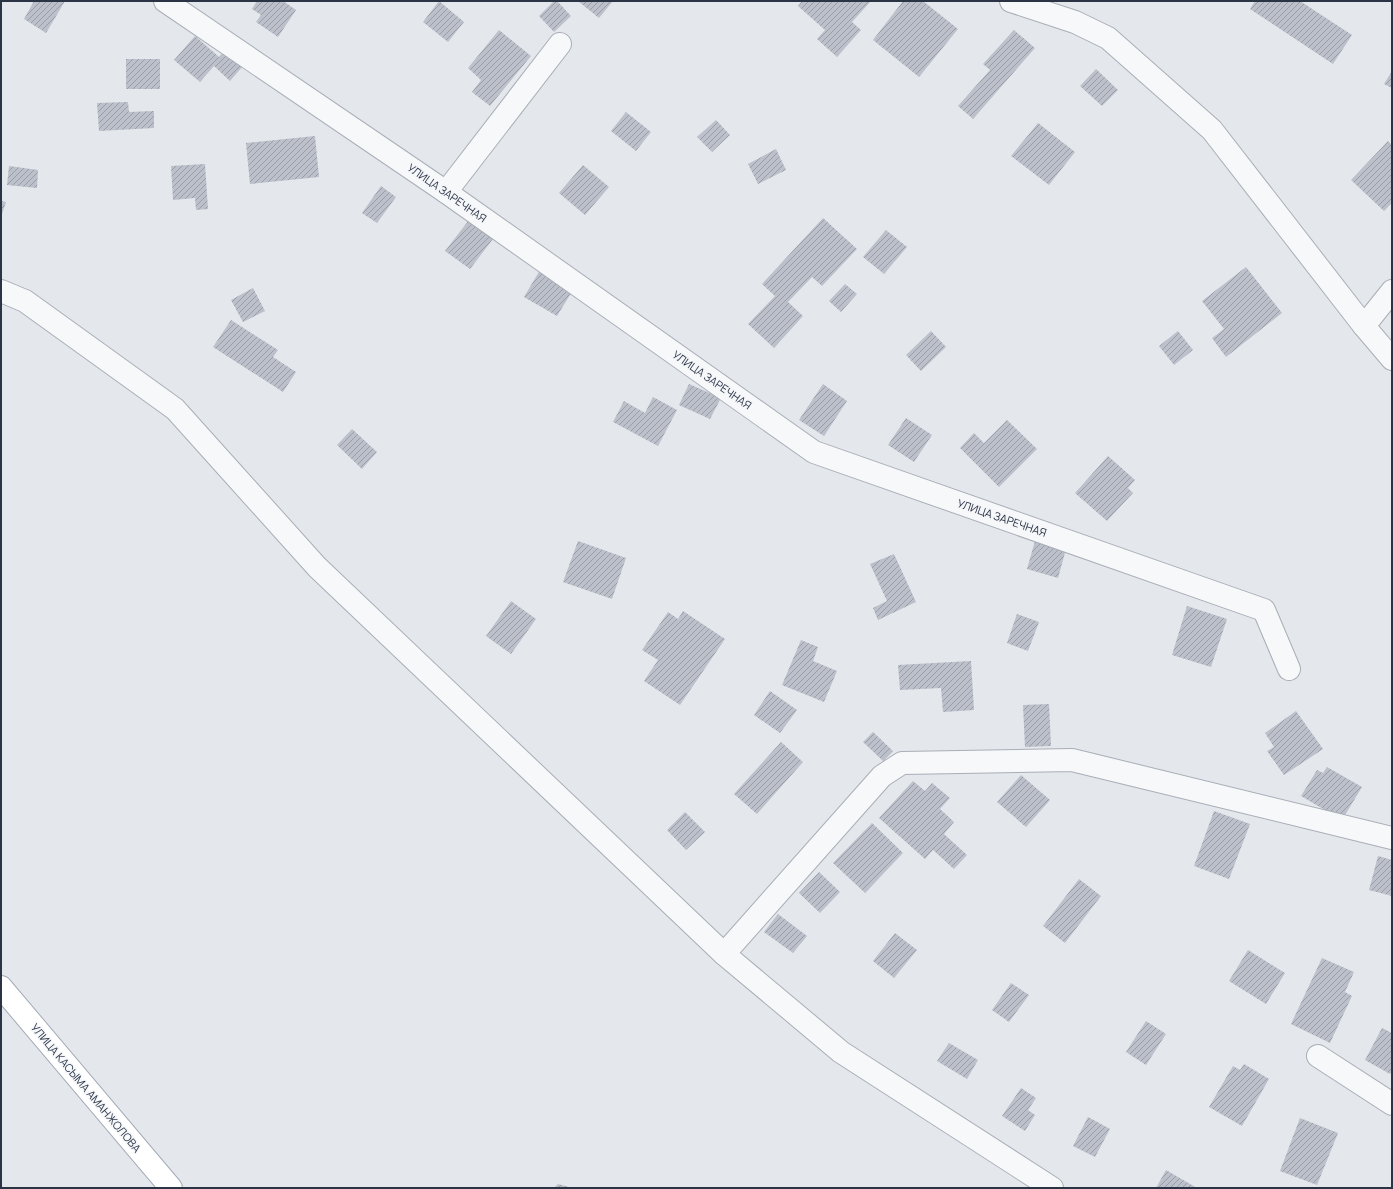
<svg xmlns="http://www.w3.org/2000/svg" width="1393" height="1189" viewBox="0 0 1393 1189" font-family="Manrope,sans-serif">
<style>
.building{fill:url(#building-hatch)}
.lines{fill:none;stroke-linecap:round;stroke-linejoin:round}
.street-casing{stroke:#a9aeb7;stroke-width:24}
.primary-casing{stroke:#a3abb8;stroke-width:24}
.street{stroke:#f7f8fa;stroke-width:22}
.primary{stroke:#fff;stroke-width:22}
.labels{text-anchor:middle;stroke-width:3;stroke-linejoin:round;paint-order:stroke}
.street-label{font-size:11px;fill:#2b3445;stroke:#f4f6f9}
</style>
<defs>
<pattern id="building-hatch" width="6" height="6" patternUnits="userSpaceOnUse"><rect width="6" height="6" fill="#bbc0ca"/><path d="M-1 1l2-2M0 6l6-6M5 7l2-2" fill="none" stroke="#989da6"/></pattern>
</defs>
<rect width="100%" height="100%" fill="#e4e7ec"/>
<g class="building">
<polygon points="34,1 65,1 46,33 24,19"/>
<polygon points="257,1 283,1 296,10 278,37 256,22 261,15 252,9"/>
<polygon points="439,1 464,22 448,42 423,22"/>
<polygon points="554,1 557,1 571,16 554,32 539,16"/>
<polygon points="578,1 613,1 599,18"/>
<polygon points="802,1 871,1 852,22 861,30 837,57 817,39 825,30 798,6"/>
<polygon points="903,1 923,1 958,29 919,77 873,40"/>
<polygon points="1255,1 1284,1 1286,2 1287,1 1300,1 1352,35 1333,64 1250,9"/>
<polygon points="499,30 531,56 490,106 472,92 481,80 468,68"/>
<polygon points="1014,30 1035,48 973,119 958,106 990,70 983,64"/>
<polygon points="195,36 219,57 225,51 243,66 230,81 214,66 200,82 174,60"/>
<rect x="126" y="59" width="34" height="30"/>
<polygon points="1096,69 1118,90 1102,106 1080,86"/>
<polygon points="1392,71 1392,88 1384,84"/>
<polygon points="128,102 129,112 154,111 154,128 99,131 97,103"/>
<polygon points="626,112 651,132 636,151 611,131"/>
<polygon points="716,120 730,135 712,152 697,137"/>
<polygon points="1038,123 1075,152 1049,185 1011,156"/>
<polygon points="315,136 319,177 250,184 246,143"/>
<polygon points="1388,141 1392,145 1392,203 1384,211 1351,180"/>
<polygon points="776,149 786,170 758,184 748,164"/>
<polygon points="205,164 208,209 196,210 195,198 173,200 171,166"/>
<polygon points="583,165 609,187 585,215 559,193"/>
<polygon points="9,166 38,170 37,188 7,185"/>
<polygon points="381,186 396,197 377,223 362,213"/>
<polygon points="1,201 6,202 1,217"/>
<polygon points="823,218 857,249 822,286 812,277 788,302 803,316 774,348 748,324 775,296 762,284"/>
<polygon points="469,220 493,239 470,269 445,251"/>
<polygon points="886,230 907,247 884,274 863,257"/>
<polygon points="1246,267 1282,313 1226,357 1212,338 1224,329 1202,301"/>
<polygon points="540,270 573,290 557,316 524,297"/>
<polygon points="845,284 857,294 841,312 829,301"/>
<polygon points="253,288 265,311 243,322 231,300"/>
<polygon points="231,320 278,350 273,357 296,372 283,392 213,347"/>
<polygon points="931,331 946,347 921,371 906,355"/>
<polygon points="1178,331 1193,350 1174,365 1159,346"/>
<polygon points="689,384 721,398 710,419 679,405"/>
<polygon points="823,384 847,401 824,436 799,420"/>
<polygon points="653,397 677,410 658,446 613,422 624,401 645,413"/>
<polygon points="906,418 932,435 914,462 888,445"/>
<polygon points="1007,420 1037,449 999,487 960,448 974,433 984,443"/>
<polygon points="352,429 377,452 362,469 337,445"/>
<polygon points="1108,456 1135,480 1128,488 1133,493 1107,521 1075,493"/>
<polygon points="578,541 626,558 612,599 563,582"/>
<polygon points="1035,541 1066,549 1058,578 1027,569"/>
<polygon points="894,554 916,602 878,620 873,608 887,601 870,564"/>
<polygon points="511,601 536,619 511,654 486,636"/>
<polygon points="1187,606 1227,619 1211,667 1172,655"/>
<polygon points="683,611 725,639 680,705 644,681 658,660 642,650 668,612 678,619"/>
<polygon points="1017,614 1039,622 1028,651 1007,643"/>
<polygon points="801,640 818,647 813,661 837,671 824,702 782,685"/>
<polygon points="971,661 974,710 943,712 941,688 900,690 898,665"/>
<polygon points="770,691 797,710 780,733 754,715"/>
<polygon points="1049,704 1051,746 1025,747 1023,705"/>
<polygon points="1296,711 1323,749 1284,775 1267,751 1274,747 1265,733"/>
<polygon points="873,732 893,751 883,761 863,742"/>
<polygon points="781,742 803,762 757,814 734,794"/>
<polygon points="1327,767 1362,787 1342,820 1301,796 1317,770 1323,773"/>
<polygon points="1021,775 1050,800 1026,827 997,802"/>
<polygon points="913,781 925,791 932,783 950,798 940,809 954,822 944,834 967,855 954,869 933,850 925,859 879,818"/>
<polygon points="1214,811 1250,824 1229,879 1194,866"/>
<polygon points="685,812 705,832 686,850 667,830"/>
<polygon points="872,823 903,853 865,893 833,863"/>
<polygon points="1378,856 1392,860 1392,896 1369,890"/>
<polygon points="819,872 840,892 820,913 799,893"/>
<polygon points="1079,879 1101,896 1065,943 1043,926"/>
<polygon points="778,914 807,936 793,953 764,932"/>
<polygon points="895,933 917,950 894,978 873,961"/>
<polygon points="1248,950 1285,973 1266,1004 1229,981"/>
<polygon points="1322,958 1354,972 1345,992 1352,996 1330,1043 1291,1024"/>
<polygon points="1011,983 1029,995 1009,1022 992,1010"/>
<polygon points="1146,1021 1166,1034 1146,1065 1126,1052"/>
<polygon points="1382,1028 1392,1033 1392,1071 1390,1074 1365,1060"/>
<polygon points="949,1043 978,1060 967,1079 937,1061"/>
<polygon points="1244,1064 1269,1079 1242,1126 1209,1107 1233,1066 1240,1070"/>
<polygon points="1021,1088 1036,1098 1028,1110 1035,1115 1025,1131 1002,1116"/>
<polygon points="1088,1117 1110,1129 1095,1157 1073,1146"/>
<polygon points="1300,1118 1338,1133 1317,1185 1280,1171"/>
<polygon points="1166,1170 1197,1188 1156,1188"/>
<polygon points="558,1184 569,1187 569,1188 554,1188"/>
</g>
<g class="lines">
<defs>
<g id="street">
<polyline points="165,1 446,192 814,452 1264,610 1289,669"/>
<polyline points="1011,1 1075,22 1108,38 1212,130 1364,326 1392,359"/>
<polyline points="446,192 560,44"/>
<polyline points="1,291 25,301 175,409 317,567 724,954 841,1052 1052,1188"/>
<polyline points="1364,326 1392,291"/>
<polyline points="724,954 882,776 902,763 1072,760 1392,838"/>
<polyline points="1318,1056 1392,1104"/>
</g>
<polyline id="primary" points="1,987 171,1188"/>
</defs>
<use href="#street" class="street-casing"/>
<use href="#primary" class="primary-casing"/>
<use href="#street" class="street"/>
<use href="#primary" class="primary"/>
</g>
<g class="labels">
<g class="street-label">
<text transform="translate(447 193) rotate(35)" y="4">УЛИЦА ЗАРЕЧНАЯ</text>
<text transform="translate(712 380) rotate(35)" y="4">УЛИЦА ЗАРЕЧНАЯ</text>
<text transform="translate(1002 518) rotate(19)" y="4">УЛИЦА ЗАРЕЧНАЯ</text>
<text transform="translate(86 1088) rotate(50)" y="4">УЛИЦА КАСЫМА АМАНЖОЛОВА</text>
</g>
</g>
<rect width="1393" height="1189" fill="none" stroke="#2b3445" stroke-width="4"/>
</svg>
